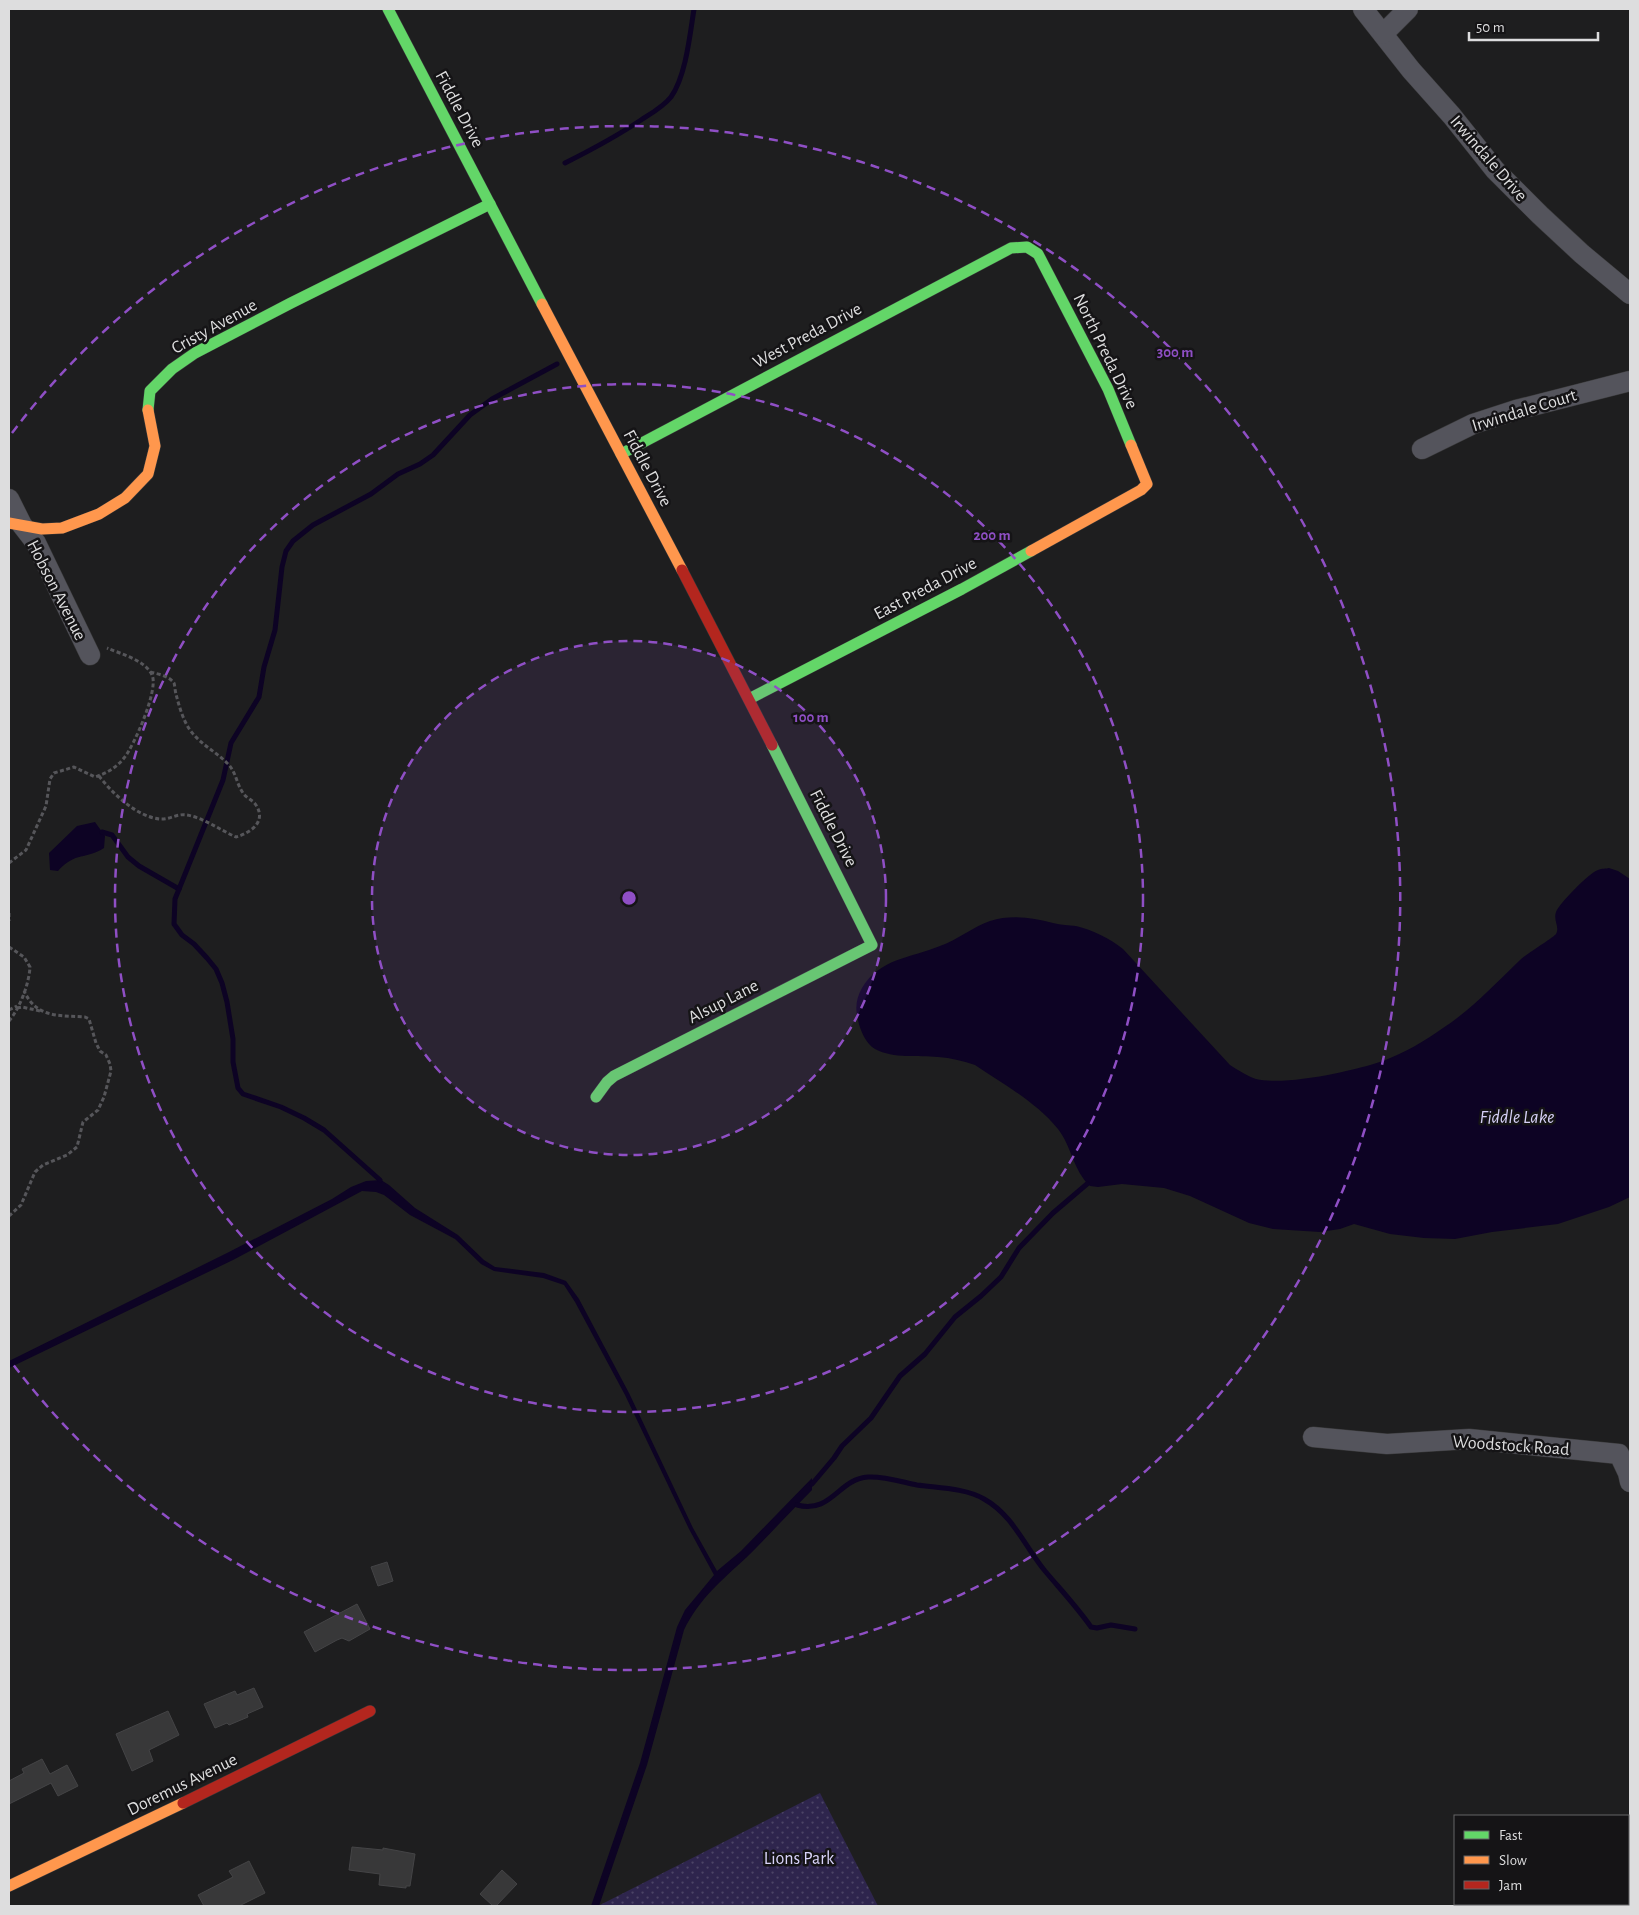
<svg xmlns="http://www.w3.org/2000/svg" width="1639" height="1915" viewBox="0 0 1639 1915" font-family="'Alegreya Sans',sans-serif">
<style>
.park{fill:url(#park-dots)}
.water{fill:#0d0324}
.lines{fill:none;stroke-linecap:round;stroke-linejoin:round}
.stream{stroke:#0d0324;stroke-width:5}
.building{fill:#383839;stroke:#444446}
.street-casing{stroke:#39393a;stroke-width:21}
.fast-casing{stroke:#39393a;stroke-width:12}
.slow-casing{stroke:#39393a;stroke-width:12}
.jam-casing{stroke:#39393a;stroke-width:12}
.path{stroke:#56565a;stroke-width:3;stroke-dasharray:4 2.5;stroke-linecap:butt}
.street{stroke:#54545c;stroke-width:20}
.fast{stroke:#63d668;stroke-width:11}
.slow{stroke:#ff974d;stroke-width:11}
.jam{stroke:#b3261e;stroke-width:11}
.ring{fill:none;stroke:#8f4fc5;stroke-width:2.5;stroke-dasharray:9 6}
.labels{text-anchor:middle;stroke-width:5;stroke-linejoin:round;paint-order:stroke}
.street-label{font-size:18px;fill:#ddddde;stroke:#151416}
.park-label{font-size:18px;fill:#d9d4fa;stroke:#151416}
.water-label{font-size:19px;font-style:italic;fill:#d6d0f7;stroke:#151416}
.centre{fill:#8f4fc5;stroke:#151416;stroke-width:2.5}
.ring-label{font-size:15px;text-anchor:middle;font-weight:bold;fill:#8f4fc5;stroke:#151416;stroke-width:5;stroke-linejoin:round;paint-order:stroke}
</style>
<defs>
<pattern id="park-dots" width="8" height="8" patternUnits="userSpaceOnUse" patternTransform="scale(1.25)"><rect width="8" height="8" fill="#2e254d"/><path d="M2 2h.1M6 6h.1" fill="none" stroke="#4c4466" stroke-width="1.8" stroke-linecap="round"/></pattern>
</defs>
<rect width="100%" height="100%" fill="#1e1e1f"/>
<polygon class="park" points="820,1793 878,1906 598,1906"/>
<g class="water">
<path d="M95 822 105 836 104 848C86 860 76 851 58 871L50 870 49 853 77 826Z"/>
<path d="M1609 868 1618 871 1630 879V1197L1609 1207 1558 1224 1492 1232 1455 1239 1424 1238 1390 1234 1354 1224 1340 1229 1320 1232 1273 1229 1249 1223 1190 1196 1164 1188 1122 1184 1098 1187 1090 1186C1073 1170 1072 1147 1058 1129 1036 1102 1003 1084 975 1065 964 1061 951 1058 938 1057 918 1055 894 1059 875 1049 866 1044 860 1030 858 1020 855 1009 856 998 862 988 880 958 911 958 940 946 957 940 973 927 990 921 1012 914 1033 918 1053 923 1061 925 1069 925 1076 926 1093 930 1109 938 1123 949L1230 1065C1238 1070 1247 1076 1256 1079 1287 1086 1353 1071 1383 1061 1404 1053 1425 1041 1443 1028 1472 1009 1494 985 1519 961 1526 954 1553 938 1556 934 1560 927 1553 920 1556 912 1559 904 1590 872 1598 870 1602 868 1606 869 1609 868Z"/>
<path d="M381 1180 389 1185 415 1208 458 1235 484 1260 495 1267 544 1273 566 1281 579 1299 629 1393 693 1528 717 1571 741 1551 812 1478V1490C790 1512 769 1535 747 1557 722 1580 699 1599 684 1630L647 1765 599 1906H591L640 1763 677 1627 685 1610 714 1575 689 1529 625 1395 575 1302 564 1285 543 1278 494 1271 481 1264 455 1239 410 1215 384 1195 376 1192 362 1191 233 1260 9 1368V1361L229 1252 332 1199 351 1187 366 1181Z"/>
</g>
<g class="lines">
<g class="stream">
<path d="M565 163C591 150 617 136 641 120 652 113 663 107 671 97 686 76 690 34 694 9"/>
<polyline points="102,832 112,835 128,857 139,866 179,889"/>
<polyline points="380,1180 324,1130 304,1118 281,1107 243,1094 238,1088 233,1062 233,1039 227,1002 222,983 216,969 207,958 194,944 182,935 174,924 175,899 223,780 231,743 259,697 264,667 275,630 282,567 286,551 293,541 313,525 371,494 398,474 420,464 433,455 470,415 492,399 557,364"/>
<polyline points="812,1484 834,1458 842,1446 871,1418 900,1376 925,1354 955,1317 981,1296 1001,1277 1019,1248 1053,1213 1087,1184"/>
<path d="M797 1505C832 1514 838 1479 868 1477 884 1476 902 1482 917 1485 938 1488 965 1488 984 1499 1013 1515 1025 1547 1045 1571 1061 1590 1077 1607 1091 1627L1097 1628 1111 1625 1135 1629"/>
</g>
</g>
<g class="building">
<polygon points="387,1562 393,1581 378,1586 371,1567"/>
<polygon points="357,1604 370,1629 349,1641 342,1638 337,1640 315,1652 304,1632"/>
<polygon points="254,1688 263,1707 247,1714 248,1717 229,1725 227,1723 215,1728 204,1704 235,1691 237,1695"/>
<polygon points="168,1711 179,1735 149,1750 153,1761 132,1771 116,1734"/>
<polygon points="42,1759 50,1774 67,1765 78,1786 58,1796 51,1783 9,1804 9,1781 24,1773 22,1769"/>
<polygon points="352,1847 383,1850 383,1848 415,1854 410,1886 406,1886 406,1888 379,1885 380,1874 349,1870"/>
<polygon points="249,1861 265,1893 239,1906 204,1906 198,1895 233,1877 229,1871"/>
<polygon points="502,1870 517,1884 496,1906 493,1906 480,1894"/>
</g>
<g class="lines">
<defs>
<g id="street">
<polyline points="1363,9 1411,70 1452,116 1495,170 1540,215 1582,254 1630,294"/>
<polyline points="1383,34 1408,9"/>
<polyline points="1422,449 1473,424 1516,410 1630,381"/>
<polyline points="9,499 22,525 36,543 90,655"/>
<polyline points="1313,1437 1387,1444 1469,1439 1619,1454 1628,1473 1630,1482"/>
</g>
<g id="fast">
<polyline points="388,9 542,304"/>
<polyline points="148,410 150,391 172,369 195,353 291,303 490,204"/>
<polyline points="621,454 1011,248 1027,247 1038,254 1108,389 1131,445"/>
<polyline points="749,699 962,589 1031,551"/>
<polyline points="596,1097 607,1082 614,1076 872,945 772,745"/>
</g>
<g id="slow">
<polyline points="542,304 682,570"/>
<polyline points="9,523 42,529 62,528 99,514 125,498 148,474 155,446 148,410"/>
<polyline points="1031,551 1141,490 1147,484 1131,445"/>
<polyline points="9,1886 183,1803"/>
</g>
<g id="jam">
<polyline points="682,570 772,745"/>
<polyline points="183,1803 370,1711"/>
</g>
</defs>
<use href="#street" class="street-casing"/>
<use href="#fast" class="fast-casing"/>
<use href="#slow" class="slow-casing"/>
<use href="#jam" class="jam-casing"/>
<g class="path">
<path d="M99 776C112 793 137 817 160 819 169 820 178 813 187 815 204 818 220 830 236 837 250 833 267 822 256 805 253 800 246 798 243 793 236 783 236 771 227 763 215 751 200 744 190 730 183 720 179 706 176 694 175 691 175 686 174 683 169 676 158 674 150 672"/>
<path d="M9 863 26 850 46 806 50 779 54 773 74 767 95 777C107 773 116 768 124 758 134 746 159 689 152 675 145 660 121 654 107 648"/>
<polyline points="9,913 9,921"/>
<path d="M9 947 24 957 30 967C29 984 20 1008 9 1021"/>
<polyline points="17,1008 22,1007 40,1011"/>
<polyline points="9,1010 17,1006"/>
<path d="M9 1216 21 1205 35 1172 43 1165 67 1155 77 1147 83 1122 98 1110 104 1097 111 1071 110 1064 106 1055 100 1051 96 1043 89 1019 85 1017C60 1015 37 1019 24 991"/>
</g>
<use href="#street" class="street"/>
<use href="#fast" class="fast"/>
<use href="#slow" class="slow"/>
<use href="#jam" class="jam"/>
</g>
<circle cx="629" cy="898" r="257" fill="#8f4fc5" fill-opacity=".12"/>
<g class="ring">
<circle cx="629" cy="898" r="257"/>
<circle cx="629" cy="898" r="514"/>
<path d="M12 433A772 772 0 1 1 12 1363"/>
</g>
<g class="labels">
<g class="street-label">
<text transform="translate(460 109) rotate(62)" y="6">Fiddle Drive</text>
<text transform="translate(1489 158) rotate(49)" y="6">Irwindale Drive</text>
<text transform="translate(214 326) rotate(-29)" y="6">Cristy Avenue</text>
<text transform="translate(807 335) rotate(-28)" y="6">West Preda Drive</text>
<text transform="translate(1106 351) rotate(64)" y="6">North Preda Drive</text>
<text transform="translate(1524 410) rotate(-17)" y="6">Irwindale Court</text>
<text transform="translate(648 468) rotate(62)" y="6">Fiddle Drive</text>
<text transform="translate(925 588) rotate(-28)" y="6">East Preda Drive</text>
<text transform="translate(57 590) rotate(63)" y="6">Hobson Avenue</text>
<text transform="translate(834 828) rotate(63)" y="6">Fiddle Drive</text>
<text transform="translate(723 1001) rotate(-27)" y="6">Alsup Lane</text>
<text transform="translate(1511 1445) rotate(4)" y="6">Woodstock Road</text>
<text transform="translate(182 1784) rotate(-26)" y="6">Doremus Avenue</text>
</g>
<g class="park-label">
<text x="799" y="1864">Lions Park</text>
</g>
<g class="water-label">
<text x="1517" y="1123">Fiddle Lake</text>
</g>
</g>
<circle cx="629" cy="898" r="8" class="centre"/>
<g class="ring-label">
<text x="1175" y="357">300 m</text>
<text x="992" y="540">200 m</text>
<text x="811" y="722">100 m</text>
</g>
<rect width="1639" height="1915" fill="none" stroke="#ddddde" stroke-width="20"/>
<rect x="1454" y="1815" width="175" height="90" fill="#151416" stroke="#656466"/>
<rect x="1464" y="1831" width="25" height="8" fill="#63d668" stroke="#656466"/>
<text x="1499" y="1840" font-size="15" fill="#ddddde">Fast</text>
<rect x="1464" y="1856" width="25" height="8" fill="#ff974d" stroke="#656466"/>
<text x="1499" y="1865" font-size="15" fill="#ddddde">Slow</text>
<rect x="1464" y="1881" width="25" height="8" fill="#b3261e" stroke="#656466"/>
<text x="1499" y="1890" font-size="15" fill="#ddddde">Jam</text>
<path d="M1469 32v8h129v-8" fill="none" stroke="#ddddde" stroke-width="2.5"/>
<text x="1476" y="32" font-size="15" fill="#ddddde" stroke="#151416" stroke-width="4" paint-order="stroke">50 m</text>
</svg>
